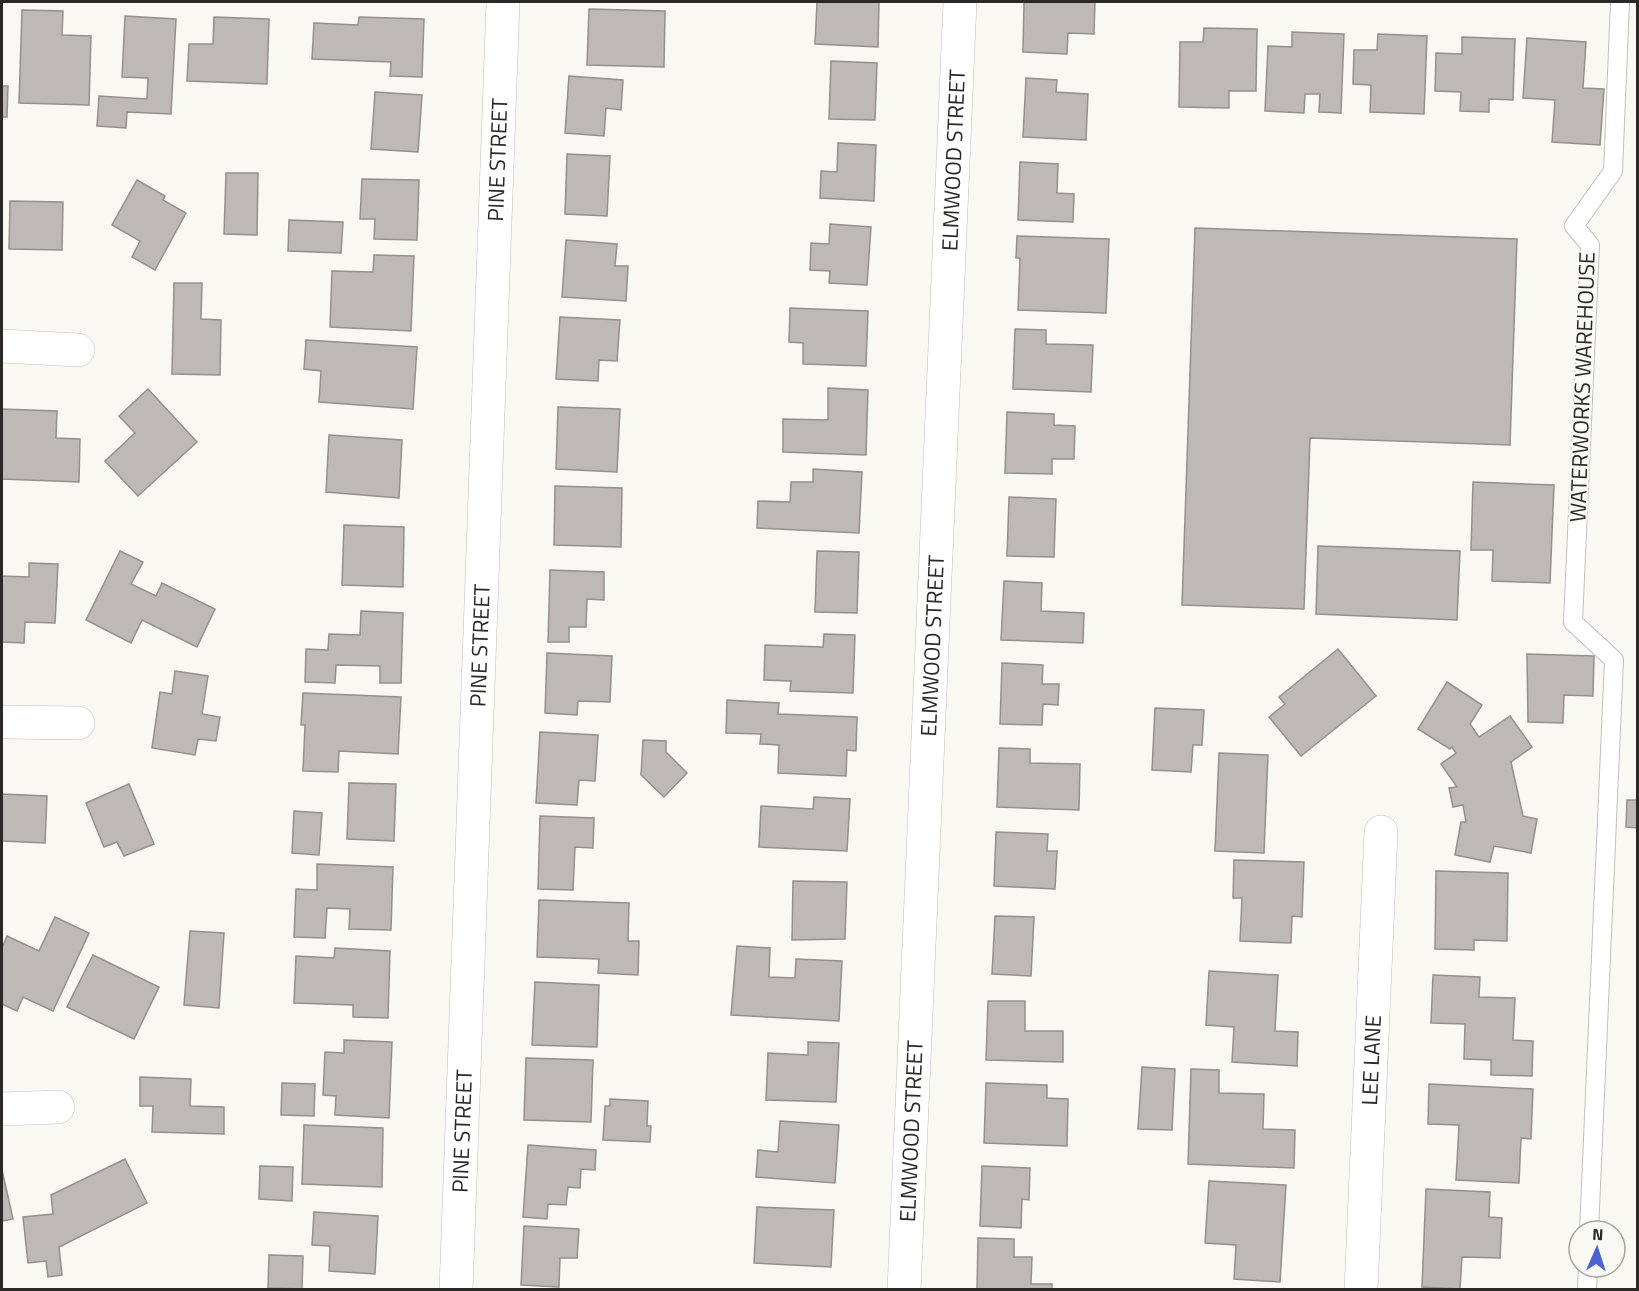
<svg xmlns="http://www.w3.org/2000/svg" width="1639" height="1291" viewBox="0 0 1639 1291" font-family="'Titillium Web',sans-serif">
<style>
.building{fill:#beb9b6;stroke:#95908d;stroke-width:1.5}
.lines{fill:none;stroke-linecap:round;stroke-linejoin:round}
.lane-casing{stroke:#c2c0bb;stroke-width:20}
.street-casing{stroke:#c2c0bb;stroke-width:34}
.lane{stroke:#fff;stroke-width:18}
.street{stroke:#fff;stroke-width:33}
.labels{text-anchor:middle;stroke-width:4.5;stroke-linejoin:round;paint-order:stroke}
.street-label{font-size:22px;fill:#2a2927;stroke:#faf8f3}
</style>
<rect width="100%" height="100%" fill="#faf8f3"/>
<g class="building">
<polygon points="817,2 879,2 878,47 815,44"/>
<polygon points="1024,2 1095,2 1094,34 1068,33 1067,54 1023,52"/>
<polygon points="589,9 665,11 664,67 587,65"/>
<polygon points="22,10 63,11 62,35 91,36 89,105 19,103"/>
<polygon points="125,16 176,19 171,114 127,112 126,128 97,126 99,96 147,99 148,78 122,77"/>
<polygon points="214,17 269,19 267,84 187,81 189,44 213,44"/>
<polygon points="359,17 424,19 422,77 390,76 391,62 312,59 314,23 358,25"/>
<polygon points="1204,28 1257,29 1256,91 1229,91 1229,108 1179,107 1180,42 1203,42"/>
<polygon points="1292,32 1344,34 1341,113 1319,112 1320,94 1305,94 1304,113 1265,111 1268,46 1292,47"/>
<polygon points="1378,34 1427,36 1424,114 1370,112 1371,85 1353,84 1354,50 1377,50"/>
<polygon points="1462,37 1515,39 1513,100 1489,99 1489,112 1460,111 1461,92 1435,91 1436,53 1462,54"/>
<polygon points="1527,38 1586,42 1583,88 1604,89 1600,145 1552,142 1555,100 1523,98"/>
<polygon points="831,61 877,63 875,120 829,119"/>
<polygon points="569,76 623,80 621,110 606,108 604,136 565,133"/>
<polygon points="1026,78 1057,80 1056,92 1088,94 1086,140 1023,137"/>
<polygon points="2,86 8,86 7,117 2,117"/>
<polygon points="375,92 422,95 418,152 371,149"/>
<polygon points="838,143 876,145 874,201 820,198 821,171 837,172"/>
<polygon points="567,154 610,156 607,216 565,214"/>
<polygon points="1020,162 1058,164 1057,193 1074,194 1073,222 1018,220"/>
<polygon points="226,173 258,173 257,235 224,234"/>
<polygon points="362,179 419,180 417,240 374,239 375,219 360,219"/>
<polygon points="137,180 165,196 163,200 186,213 155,270 132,257 140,241 112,225"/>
<polygon points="10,201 63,202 62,250 9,249"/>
<polygon points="289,220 343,222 341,253 288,251"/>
<polygon points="830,224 871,227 867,285 829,283 830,271 810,270 811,243 829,244"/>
<polygon points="1195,228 1517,239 1510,445 1310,438 1304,609 1182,605"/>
<polygon points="1017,236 1109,239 1106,313 1018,310 1020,258 1016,258"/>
<polygon points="566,240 617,244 615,266 628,266 626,301 562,297"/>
<polygon points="374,255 414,256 411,331 330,327 332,271 373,272"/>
<polygon points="174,283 202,283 201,319 221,320 220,375 172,374"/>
<polygon points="790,308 868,311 866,366 803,364 803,343 789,342"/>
<polygon points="560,317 620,320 617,361 599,360 598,381 556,379"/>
<polygon points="1015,329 1046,330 1046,344 1093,345 1091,392 1013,389"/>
<polygon points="306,340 417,347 413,409 319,402 321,371 304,369"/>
<polygon points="828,388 868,390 866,455 783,452 783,419 828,420"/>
<polygon points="148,389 197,442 138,496 105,461 135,433 119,416"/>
<polygon points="558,407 620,409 617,472 556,469"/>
<polygon points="2,409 57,411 56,438 80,439 79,482 2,479"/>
<polygon points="1007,412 1054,414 1054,425 1075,426 1074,459 1052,459 1052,474 1005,473"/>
<polygon points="329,435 402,440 399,498 326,492"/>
<polygon points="813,469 862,472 859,533 757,528 758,501 790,502 791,482 813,482"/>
<polygon points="1473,482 1554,485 1550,583 1492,581 1493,550 1471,550"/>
<polygon points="555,486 622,488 621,547 554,545"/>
<polygon points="1009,497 1056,499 1054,557 1007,556"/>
<polygon points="344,525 404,527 403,587 342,585"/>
<polygon points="1318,546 1460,551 1457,620 1316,614"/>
<polygon points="120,551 143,562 131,584 156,596 162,583 215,609 197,647 142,620 131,643 86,620"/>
<polygon points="817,551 859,552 857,613 815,612"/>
<polygon points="29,563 58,564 55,623 25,622 24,643 2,642 2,576 29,577"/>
<polygon points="550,570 604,572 604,600 587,599 586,627 569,627 569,642 548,642"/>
<polygon points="1004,581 1042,583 1041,611 1084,613 1083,643 1001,640"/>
<polygon points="361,611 403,613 401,683 380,683 380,666 336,665 335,683 305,682 306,649 328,650 329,634 360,635"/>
<polygon points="824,634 855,635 853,693 790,691 791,681 764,680 765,645 823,647"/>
<polygon points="1338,649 1376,696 1301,756 1269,717 1285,704 1279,697"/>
<polygon points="547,653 612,656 610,702 578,701 577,715 545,713"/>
<polygon points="1527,654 1594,656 1593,696 1564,695 1563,723 1528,722"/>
<polygon points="1002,663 1043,665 1042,684 1059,684 1058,705 1043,704 1042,725 1000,724"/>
<polygon points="175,671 208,676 202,714 220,717 216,741 198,739 195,755 152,748 160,692 172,694"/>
<polygon points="1447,682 1482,705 1470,724 1479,737 1510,716 1532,747 1511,762 1523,816 1537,819 1531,853 1494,846 1490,862 1455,855 1461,822 1466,822 1463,805 1453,807 1449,788 1457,787 1441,764 1456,753 1452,747 1450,749 1418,729"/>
<polygon points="303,693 401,697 398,754 339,751 338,772 303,771 305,725 301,725"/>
<polygon points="727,700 779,703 778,714 857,717 856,751 847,750 846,776 778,773 779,745 760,744 761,734 726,733"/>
<polygon points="1155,708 1204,710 1202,745 1193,745 1191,772 1152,770"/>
<polygon points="540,732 598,735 595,781 579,780 577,805 536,803"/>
<polygon points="643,740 666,741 666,752 687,773 664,797 641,775"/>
<polygon points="999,748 1030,749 1030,763 1080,764 1079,810 997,807"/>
<polygon points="1219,753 1268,755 1264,853 1215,851"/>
<polygon points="349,783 396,784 394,841 347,839"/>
<polygon points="129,784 154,844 124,856 117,842 104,847 86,803"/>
<polygon points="2,794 47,796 45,843 2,841"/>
<polygon points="814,797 850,799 847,851 759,847 761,806 813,809"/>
<polygon points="1627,800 1638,800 1638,828 1626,827"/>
<polygon points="294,811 322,813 319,855 292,853"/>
<polygon points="540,816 594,818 593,848 575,847 573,890 538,889"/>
<polygon points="996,832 1048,834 1047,851 1057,851 1055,889 994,886"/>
<polygon points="1234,860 1304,862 1302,917 1292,916 1291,943 1240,941 1242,898 1233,898"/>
<polygon points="317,864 393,867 391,930 349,929 350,909 327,908 325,938 294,937 296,889 317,890"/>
<polygon points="1436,871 1508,873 1507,941 1474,940 1474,950 1435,949"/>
<polygon points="793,881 847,882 845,939 792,940"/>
<polygon points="539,900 629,903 628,941 639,941 638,975 598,973 599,959 537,957"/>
<polygon points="995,916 1034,917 1031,976 992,974"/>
<polygon points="55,917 89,933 53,1011 23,997 17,1011 2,1004 2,948 7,936 39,951"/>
<polygon points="190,931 224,933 219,1008 184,1005"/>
<polygon points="737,946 770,948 769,977 795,978 796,959 842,961 839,1021 731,1015"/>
<polygon points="335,948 390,951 388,1018 353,1017 353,1005 294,1003 296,956 334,958"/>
<polygon points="93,955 159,987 134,1039 67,1007"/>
<polygon points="1209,971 1278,975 1275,1031 1298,1032 1297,1066 1232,1062 1234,1027 1206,1025"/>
<polygon points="1433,975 1480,977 1479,997 1515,998 1513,1040 1533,1041 1532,1076 1491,1075 1491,1060 1464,1059 1465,1024 1431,1023"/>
<polygon points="535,982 599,985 597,1047 532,1045"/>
<polygon points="988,1001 1025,1001 1025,1031 1063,1031 1063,1062 986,1060"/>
<polygon points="344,1040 392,1042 389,1118 335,1115 336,1096 323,1095 325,1052 344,1053"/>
<polygon points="808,1042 839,1043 836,1102 766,1100 768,1053 808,1055"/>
<polygon points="526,1058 593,1060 591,1122 524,1120"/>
<polygon points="1142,1067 1175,1069 1172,1130 1138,1129"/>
<polygon points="1191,1069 1219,1070 1219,1093 1264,1094 1263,1129 1295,1130 1294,1168 1188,1164"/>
<polygon points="140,1077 191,1079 190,1106 224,1107 224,1134 152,1132 153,1106 140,1106"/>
<polygon points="282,1083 315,1084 314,1116 281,1115"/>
<polygon points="986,1083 1047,1085 1047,1098 1068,1099 1067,1146 984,1143"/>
<polygon points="1429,1084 1533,1089 1531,1139 1521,1138 1519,1183 1456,1180 1459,1125 1428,1124"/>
<polygon points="610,1099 648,1101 647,1126 651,1126 650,1142 603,1140 605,1106 610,1106"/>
<polygon points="780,1121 839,1125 835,1183 756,1177 758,1150 778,1152"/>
<polygon points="304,1125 383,1128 382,1187 302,1184"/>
<polygon points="528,1145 596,1150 595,1170 581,1169 580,1188 568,1187 566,1205 548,1204 547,1219 523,1217"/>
<polygon points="125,1159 147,1203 59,1247 62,1275 48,1277 46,1261 28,1263 23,1217 53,1214 51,1195"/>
<polygon points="260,1166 293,1167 292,1201 259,1199"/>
<polygon points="982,1166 1030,1168 1029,1200 1022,1199 1021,1228 980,1226"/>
<polygon points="2,1170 13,1219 2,1221"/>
<polygon points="1209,1181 1286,1185 1280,1282 1234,1279 1236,1245 1205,1243"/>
<polygon points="1426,1189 1490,1192 1489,1217 1502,1218 1500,1258 1462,1257 1460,1289 1422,1287"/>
<polygon points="757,1207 834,1210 831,1267 754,1263"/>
<polygon points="314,1212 378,1216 375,1274 329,1271 330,1246 312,1245"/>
<polygon points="524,1226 579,1229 577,1258 560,1258 559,1287 521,1285"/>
<polygon points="978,1238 1014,1239 1014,1257 1032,1257 1031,1284 1052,1284 1052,1290 977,1290"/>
<polygon points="269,1255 303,1256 302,1289 268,1288"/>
</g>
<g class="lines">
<defs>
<g id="lane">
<polyline points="1589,1231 1614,660 1573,622 1590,245 1574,226 1613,171 1620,2"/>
<polyline points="1587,1290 1588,1267"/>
</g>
<g id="street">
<polyline points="2,346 78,350"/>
<polyline points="2,722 78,723"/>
<polyline points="2,1109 58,1107"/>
<path id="s1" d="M456 1290 503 2"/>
<path id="s2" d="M904 1290 960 2"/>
<path id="s3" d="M1361 1290 1381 832"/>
</g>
</defs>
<use href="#lane" class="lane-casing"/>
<use href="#street" class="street-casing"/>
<use href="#lane" class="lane"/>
<use href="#street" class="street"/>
</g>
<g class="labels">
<g class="street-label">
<text dy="8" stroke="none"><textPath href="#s1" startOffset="1131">PINE STREET</textPath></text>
<text dy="8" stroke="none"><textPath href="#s2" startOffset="1131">ELMWOOD STREET</textPath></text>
<text transform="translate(1582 387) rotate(-88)" y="8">WATERWORKS WAREHOUSE</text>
<text dy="8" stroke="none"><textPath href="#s1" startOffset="645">PINE STREET</textPath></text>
<text dy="8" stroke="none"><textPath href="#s2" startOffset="645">ELMWOOD STREET</textPath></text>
<text dy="8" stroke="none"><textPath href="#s3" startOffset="230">LEE LANE</textPath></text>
<text dy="8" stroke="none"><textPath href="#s1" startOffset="159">PINE STREET</textPath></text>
<text dy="8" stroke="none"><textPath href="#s2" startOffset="159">ELMWOOD STREET</textPath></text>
</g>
</g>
<rect width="1639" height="1291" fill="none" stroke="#2a2927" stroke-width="6"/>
<g transform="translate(1597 1249) rotate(3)"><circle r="28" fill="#faf8f3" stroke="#a7a5a1" stroke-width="1.5"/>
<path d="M0-4.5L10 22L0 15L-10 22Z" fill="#4963d7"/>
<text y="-9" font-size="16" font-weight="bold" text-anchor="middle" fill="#2a2927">N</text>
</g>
</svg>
